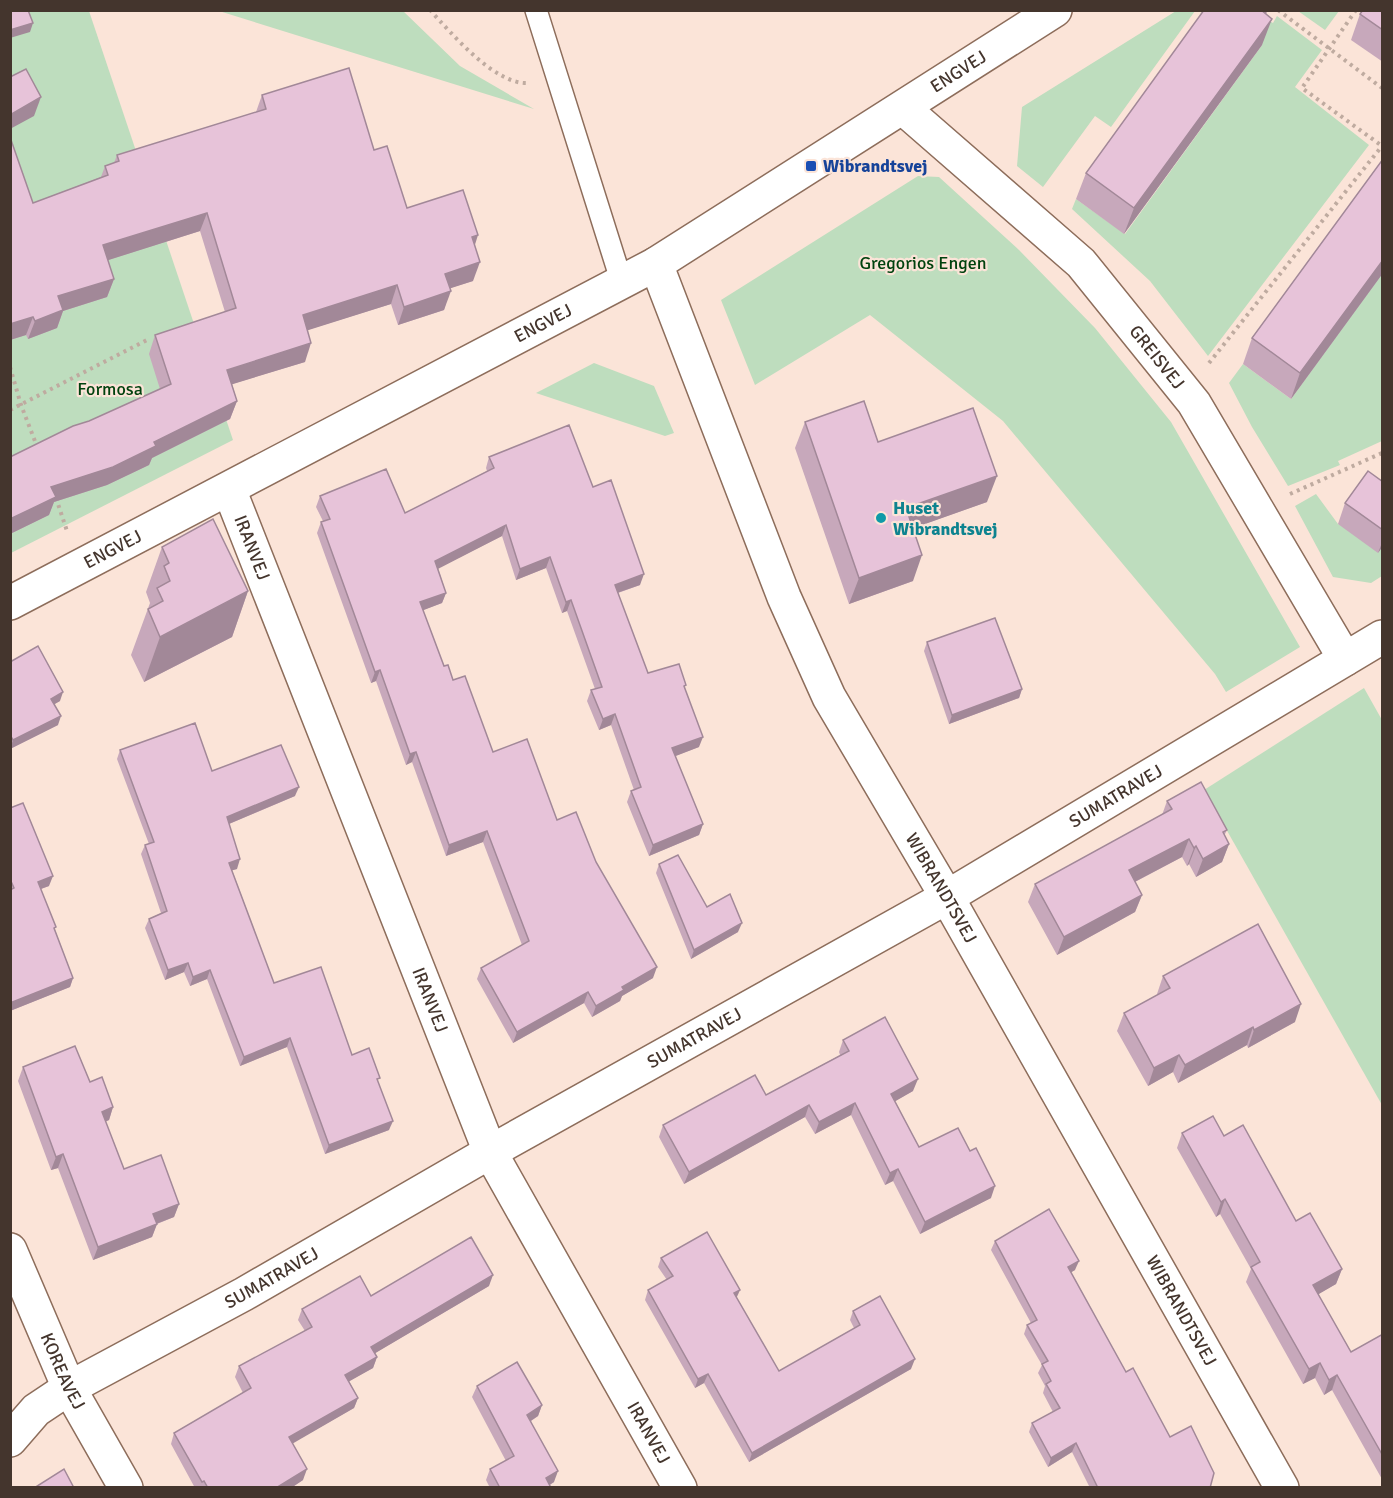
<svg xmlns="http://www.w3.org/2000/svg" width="1393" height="1498" viewBox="0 0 1393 1498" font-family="Signika,sans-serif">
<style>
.green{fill:#beddbe}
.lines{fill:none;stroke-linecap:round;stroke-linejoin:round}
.service-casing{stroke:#8d6d5b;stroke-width:24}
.minor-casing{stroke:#8d6d5b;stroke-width:36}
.tertiary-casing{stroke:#8d6d5b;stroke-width:36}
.path{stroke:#bfaba0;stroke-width:4;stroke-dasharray:3 4.5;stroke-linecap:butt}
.service{stroke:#fff;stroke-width:21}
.minor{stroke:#fff;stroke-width:33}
.tertiary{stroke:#fff;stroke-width:33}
.wall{fill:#c7a8bb}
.shaded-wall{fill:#a28898}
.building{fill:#e7c3d9;stroke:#a28898;stroke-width:1.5}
.transit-dot{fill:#1a4fb4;stroke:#fbe4d8;stroke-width:2}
.culture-dot{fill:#0f9aa8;stroke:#fbe4d8;stroke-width:2}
.labels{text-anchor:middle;stroke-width:4.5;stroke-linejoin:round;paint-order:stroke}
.street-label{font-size:18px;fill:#44352d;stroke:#fbe4d8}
.transit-label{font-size:18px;font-weight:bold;fill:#164399;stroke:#fbe4d8;text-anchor:start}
.park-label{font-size:18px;fill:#00420e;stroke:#fbe4d8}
.culture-label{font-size:18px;font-weight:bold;fill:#0d838f;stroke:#fbe4d8;text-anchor:start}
</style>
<rect width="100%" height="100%" fill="#fbe4d8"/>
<g class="green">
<polygon points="11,11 89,11 233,440 11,553"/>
<polygon points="219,11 403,11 460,66 534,109"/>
<polygon points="1176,11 1195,11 1111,127 1095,116 1043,187 1017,166 1022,107"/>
<polygon points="1298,11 1339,11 1325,30"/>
<polygon points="1277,16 1322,50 1295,87 1369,145 1208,356 1150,281 1072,209 1076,199 1125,234 1262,45 1265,18 1273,23"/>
<polygon points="918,176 939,177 1019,250 1095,328 1171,422 1300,647 1226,692 1215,674 1003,421 870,315 755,385 721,300"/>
<polygon points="1382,273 1382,441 1338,461 1340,465 1288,486 1252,427 1229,383 1243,364 1291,399"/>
<polygon points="594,363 654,386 674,433 665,436 536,393"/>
<polygon points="1316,494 1338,524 1382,546 1382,576 1371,583 1333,577 1295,506"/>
<polygon points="1364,688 1382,720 1382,1105 1204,790"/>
</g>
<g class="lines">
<defs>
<polyline id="service" points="536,10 622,283"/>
<g id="minor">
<path id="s1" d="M903 108 1081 263 1194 403 1345 659"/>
<path id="s2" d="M656 264 784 597 829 697 947 897 1282 1488"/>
<path id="s3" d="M229 489 490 1152 680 1488"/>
<path id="s4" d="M10 1250 69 1388 126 1488"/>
<path id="s5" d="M10 1440 36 1410 69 1388 244 1294 490 1152 947 897 1382 637"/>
</g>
<g id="tertiary">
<path id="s6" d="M10 603 656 264 1055 10"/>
</g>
</defs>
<use href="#service" class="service-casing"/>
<use href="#minor" class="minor-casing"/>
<use href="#tertiary" class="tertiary-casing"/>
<g class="path">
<path d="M430 10C451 33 495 85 528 83"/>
<polyline points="1278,10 1382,88"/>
<polyline points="1356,10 1302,88 1382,146"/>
<polyline points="1209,363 1382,146"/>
<polyline points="10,367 21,405 38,449"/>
<polyline points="10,410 149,339"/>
<polyline points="1290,494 1382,453"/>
<polyline points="56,498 67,531"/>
</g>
<use href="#service" class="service"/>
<use href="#minor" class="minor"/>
<use href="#tertiary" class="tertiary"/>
</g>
<g class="wall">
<polygon points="1267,10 1266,15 1262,45 1124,234 1076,199 1086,173"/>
<polygon points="1383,10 1383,62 1351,40 1360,14"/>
<polygon points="262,95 374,150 407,208 475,245 473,281 450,288 444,310 398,325 391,304 307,330 305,362 232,384 237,401 230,419 152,458 149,465 107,485 54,502 49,515 10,534 10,457 160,389 149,354 155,335 225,312 200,231 108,260 114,279 107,297 63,311 57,328 28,339 26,335 10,340 10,137 33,203 101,177 105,166 114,163 117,155 256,112"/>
<polygon points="1383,159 1383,273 1291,399 1243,364 1252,338"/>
<polygon points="805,422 878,442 987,502 913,528 913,581 849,604 795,448"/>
<polygon points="489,457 593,487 640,585 618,593 648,673 685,688 699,747 675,756 703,824 699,835 649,856 627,802 631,791 634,790 611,725 599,730 587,701 591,690 595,689 567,611 562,613 546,568 516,580 502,536 438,568 446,593 442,603 423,610 444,666 453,680 493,752 596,862 653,978 622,996 620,1001 592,1017 584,1003 513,1043 477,979 481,968 522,945 483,842 446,856 412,762 406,765 376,681 371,683 317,533 321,522 323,521 316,507 320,496 405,513 487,471 486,468"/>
<polygon points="1383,482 1383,546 1378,553 1338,524 1345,503"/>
<polygon points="162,547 248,591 232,637 144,682 131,655 150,603 146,592"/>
<polygon points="927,642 1022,689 1019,698 949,724 924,651"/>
<polygon points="10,662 60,701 54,704 58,725 10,749"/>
<polygon points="120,750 212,771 295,796 229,824 237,869 232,870 274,983 352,1055 378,1083 389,1130 325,1154 287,1047 240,1066 207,979 190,986 184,972 165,980 145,928 149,919 161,913 141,854 145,845 149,844 117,759"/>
<polygon points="1167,801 1227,830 1224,836 1229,844 1222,862 1196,877 1189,864 1187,866 1182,857 1135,882 1142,895 1135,912 1057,955 1028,902 1035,884 1162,815"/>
<polygon points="10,808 49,886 41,889 55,930 73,978 70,987 10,1011"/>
<polygon points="659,864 707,907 738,932 691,959 656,873"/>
<polygon points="1163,976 1295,1022 1248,1048 1247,1045 1178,1083 1173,1072 1148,1086 1117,1031 1124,1013 1157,995 1157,994"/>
<polygon points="843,1040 913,1091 895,1101 919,1147 991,1198 920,1234 893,1181 885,1185 851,1115 815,1134 805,1117 684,1184 659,1137 663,1125 766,1095 840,1055 839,1052"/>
<polygon points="23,1067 90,1082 113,1107 109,1120 105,1122 124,1169 179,1204 174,1217 157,1224 152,1237 93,1260 58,1168 51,1170 18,1081"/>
<polygon points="1182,1133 1224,1136 1296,1221 1342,1269 1336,1284 1318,1294 1351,1352 1383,1334 1383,1481 1332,1390 1324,1395 1315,1378 1303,1384 1246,1282 1251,1269 1220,1214 1216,1217 1177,1148"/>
<polygon points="995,1241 1075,1270 1071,1272 1126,1372 1170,1437 1210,1488 1090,1488 1072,1452 1048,1467 1029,1432 1032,1423 1053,1412 1043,1393 1045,1386 1038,1373 1042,1365 1024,1334 1027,1325 1031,1323 991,1250"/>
<polygon points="661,1258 737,1298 779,1371 854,1328 850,1320 853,1311 911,1369 749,1462 704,1383 695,1388 645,1300 648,1290 667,1280 658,1267"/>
<polygon points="489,1286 375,1353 377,1357 373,1368 349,1381 358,1398 354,1408 292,1443 303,1480 291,1488 195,1488 171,1444 174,1433 243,1393 235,1377 239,1366 305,1331 298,1320 302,1309 371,1296"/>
<polygon points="477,1386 542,1405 538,1416 531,1421 554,1482 550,1485 551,1488 490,1488 486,1480 490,1469 506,1461 472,1397"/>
</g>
<g class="shaded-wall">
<polygon points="1261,10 1267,10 1265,18"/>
<polygon points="1272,19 1262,45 1124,234 1134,208"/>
<polygon points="33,23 30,32 10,38 10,30"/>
<polygon points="41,97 34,116 10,129 10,115"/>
<polygon points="207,213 200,231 96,264 103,245"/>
<polygon points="478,235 472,254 472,237"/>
<polygon points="1383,260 1383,273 1291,399 1300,373"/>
<polygon points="480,262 473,281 439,292 445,274"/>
<polygon points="114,279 107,297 63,311 57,328 28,339 35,321 58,296"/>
<polygon points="397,285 391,304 296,334 303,315"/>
<polygon points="451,291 444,310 398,325 404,307"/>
<polygon points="33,317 26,335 10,340 10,324"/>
<polygon points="311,343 305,362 220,388 227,370"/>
<polygon points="237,401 230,419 152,458 149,465 107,485 54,502 49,515 10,534 10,519 51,487 154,442"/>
<polygon points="997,476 987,502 897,534 906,508"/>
<polygon points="506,525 502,536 432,572 435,561"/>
<polygon points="1383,540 1383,546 1378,553"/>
<polygon points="922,555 913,581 849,604 859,578"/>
<polygon points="550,557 546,568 516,580 520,569"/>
<polygon points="644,574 640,585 611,595 615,585"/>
<polygon points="248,591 232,637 144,682 160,637"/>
<polygon points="446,593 442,603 416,613 420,602"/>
<polygon points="571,600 567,611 562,613 566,602"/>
<polygon points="380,670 376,681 371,683 375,672"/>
<polygon points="1022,689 1019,698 949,724 952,715"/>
<polygon points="63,692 60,701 48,708 51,699"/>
<polygon points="615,714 611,725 599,730 603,719"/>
<polygon points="61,716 58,725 10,749 13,740"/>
<polygon points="703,737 699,747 668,759 672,748"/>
<polygon points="416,752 412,762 406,765 410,754"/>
<polygon points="299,787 295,796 224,826 227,817"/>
<polygon points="703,824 699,835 649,856 653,845"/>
<polygon points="487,831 483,842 446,856 449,845"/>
<polygon points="1189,839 1182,857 1123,888 1129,870"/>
<polygon points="1229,844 1222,862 1196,877 1203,859"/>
<polygon points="1196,846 1189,864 1187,866 1194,848"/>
<polygon points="240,859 237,869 226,872 229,863"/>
<polygon points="53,876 49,886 35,891 38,882"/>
<polygon points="1142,895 1135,912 1057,955 1064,937"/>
<polygon points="742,923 738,932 691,959 694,950"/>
<polygon points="188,963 184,972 165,980 168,970"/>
<polygon points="657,967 653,978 622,996 620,1001 592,1017 596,1006 622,987"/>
<polygon points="210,970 207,979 190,986 193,977"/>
<polygon points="73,978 70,987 10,1011 10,1003"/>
<polygon points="588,992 584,1003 513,1043 517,1032"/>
<polygon points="1301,1004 1295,1022 1248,1048 1254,1030"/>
<polygon points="1253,1027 1247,1045 1178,1083 1185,1065"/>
<polygon points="290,1038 287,1047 240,1066 244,1057"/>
<polygon points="1179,1055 1173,1072 1148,1086 1154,1068"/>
<polygon points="918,1079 913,1091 887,1106 891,1094"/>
<polygon points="855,1103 851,1115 815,1134 819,1122"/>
<polygon points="809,1105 805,1117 684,1184 689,1172"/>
<polygon points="113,1107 109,1120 97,1125 102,1112"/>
<polygon points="393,1121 389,1130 325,1154 329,1145"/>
<polygon points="63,1154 58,1168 51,1170 56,1157"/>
<polygon points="898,1169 893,1181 885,1185 890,1173"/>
<polygon points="995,1186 991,1198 920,1234 925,1222"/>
<polygon points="1225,1199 1220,1214 1216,1217 1221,1202"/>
<polygon points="179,1204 174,1217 148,1227 153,1214"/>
<polygon points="157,1224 152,1237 93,1260 98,1247"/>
<polygon points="1079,1261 1075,1270 1065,1276 1068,1267"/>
<polygon points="1342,1269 1336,1284 1307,1301 1313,1285"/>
<polygon points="493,1275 489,1286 367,1358 371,1347"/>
<polygon points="740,1290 736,1299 734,1293"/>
<polygon points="377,1357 373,1368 341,1386 345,1375"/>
<polygon points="915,1359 911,1369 749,1462 752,1453"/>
<polygon points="1320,1363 1315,1378 1303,1384 1309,1369"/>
<polygon points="708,1374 704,1383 695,1388 698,1379"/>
<polygon points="1337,1375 1332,1390 1324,1395 1329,1380"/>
<polygon points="358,1398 354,1408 285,1448 289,1437"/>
<polygon points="542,1405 538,1416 523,1426 527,1415"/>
<polygon points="1076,1443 1072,1452 1048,1467 1051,1458"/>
<polygon points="307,1469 303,1480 291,1488 276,1488"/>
<polygon points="558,1471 554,1482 544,1488 546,1478"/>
</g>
<g class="building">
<polygon points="10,10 28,10 33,23 10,30"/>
<polygon points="1204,10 1261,10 1272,19 1134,208 1086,173"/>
<polygon points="1363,10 1383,10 1383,30 1360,14"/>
<polygon points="349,68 374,150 387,146 407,208 463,190 478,235 472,237 480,262 445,274 451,291 404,307 397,285 303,315 311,343 227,370 237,401 154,442 156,446 113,467 51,487 56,497 10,519 10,457 73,426 89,421 171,384 155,335 236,308 207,213 103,245 114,279 58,296 63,310 35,321 33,317 10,324 10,137 33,203 108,175 105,166 119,161 117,155 266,109 262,95"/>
<polygon points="26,69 41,97 10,115 10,77"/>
<polygon points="1383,159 1383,260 1300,373 1252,338"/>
<polygon points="864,401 878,442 973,408 997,476 906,508 922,555 859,578 805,422"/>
<polygon points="569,425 593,487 611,480 644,574 615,585 648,673 679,664 686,685 684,686 703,737 672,748 703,824 653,845 631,791 641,787 615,714 603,719 591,690 602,687 571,600 566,602 550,557 520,569 506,525 435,561 446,593 420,602 444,666 448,665 453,680 465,676 493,752 527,739 557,820 576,812 596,862 657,967 622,987 624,990 596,1006 588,992 517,1032 481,968 529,941 487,831 449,845 416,752 410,754 380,670 375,672 321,522 330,519 320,496 386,469 405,513 494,468 489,457"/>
<polygon points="1368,471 1383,482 1383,530 1345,503"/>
<polygon points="213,519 248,591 160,637 148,609 163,601 157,588 170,581 164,566 169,563 162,547"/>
<polygon points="995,618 1022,689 952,715 927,642"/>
<polygon points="38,646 63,692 51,699 61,716 13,740 10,735 10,662"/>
<polygon points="195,723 212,771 281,745 299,787 227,817 240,859 229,863 274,983 321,967 352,1055 369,1048 380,1078 377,1079 393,1121 329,1145 290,1038 244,1057 210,970 193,977 188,963 168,970 149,919 167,911 145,845 154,842 120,750"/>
<polygon points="1201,782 1227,830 1223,832 1229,844 1203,859 1196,846 1194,848 1189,839 1129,870 1142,895 1064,937 1035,884 1172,809 1167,801"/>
<polygon points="23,803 53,876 38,882 56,927 54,928 73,978 10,1003 10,890 14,888 10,879 10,808"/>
<polygon points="678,855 707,907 730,894 742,923 694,950 659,864"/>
<polygon points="1258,924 1301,1004 1254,1030 1253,1027 1185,1065 1179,1055 1154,1068 1124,1013 1170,988 1163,976"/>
<polygon points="885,1017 918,1079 891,1094 919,1147 958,1128 970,1151 976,1148 995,1186 925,1222 898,1169 890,1173 855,1103 819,1122 809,1105 689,1172 663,1125 755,1075 766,1095 849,1051 843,1040"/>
<polygon points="75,1046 90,1082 102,1077 113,1107 102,1112 124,1169 161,1155 179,1204 153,1214 157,1224 98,1247 63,1154 56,1157 23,1067"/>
<polygon points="1213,1116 1224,1136 1243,1125 1296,1221 1310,1213 1342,1269 1313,1285 1351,1352 1383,1334 1383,1456 1337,1375 1329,1380 1320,1363 1309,1369 1251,1267 1260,1262 1225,1199 1221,1202 1182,1133"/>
<polygon points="1049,1209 1079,1261 1068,1267 1126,1372 1133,1368 1170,1437 1191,1426 1214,1473 1210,1488 1098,1488 1076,1443 1051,1458 1032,1423 1060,1408 1046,1384 1051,1381 1042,1364 1048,1361 1027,1325 1037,1320 995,1241"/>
<polygon points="707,1232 740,1290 734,1293 779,1371 860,1325 853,1311 880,1296 915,1359 752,1453 708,1374 698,1379 648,1290 673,1276 661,1258"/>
<polygon points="471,1237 493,1275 371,1347 377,1357 345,1375 358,1398 289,1437 307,1469 276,1488 208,1488 204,1481 202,1482 174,1433 251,1388 239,1366 312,1327 302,1309 360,1276 371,1296"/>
<polygon points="517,1362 542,1405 527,1415 558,1471 546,1478 551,1488 500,1488 490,1469 514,1456 477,1386"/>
<polygon points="64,1469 74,1488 34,1488"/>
</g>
<rect class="transit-dot" x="805" y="160" width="12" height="12" rx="3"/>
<circle class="culture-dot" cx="881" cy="518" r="6"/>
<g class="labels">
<g class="street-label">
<text dy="6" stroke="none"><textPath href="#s6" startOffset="1088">ENGVEJ</textPath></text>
<text dy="6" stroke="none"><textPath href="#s6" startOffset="602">ENGVEJ</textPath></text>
<text dy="6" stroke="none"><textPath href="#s1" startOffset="357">GREISVEJ</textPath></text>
<text dy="6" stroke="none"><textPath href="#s3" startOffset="63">IRANVEJ</textPath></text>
<text dy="6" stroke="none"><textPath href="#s6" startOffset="116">ENGVEJ</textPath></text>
<text dy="6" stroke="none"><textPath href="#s5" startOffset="1282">SUMATRAVEJ</textPath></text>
<text dy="6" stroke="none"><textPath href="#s2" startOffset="688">WIBRANDTSVEJ</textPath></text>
<text dy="6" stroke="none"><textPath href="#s3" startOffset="549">IRANVEJ</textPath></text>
<text dy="6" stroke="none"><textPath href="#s5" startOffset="796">SUMATRAVEJ</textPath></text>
<text dy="6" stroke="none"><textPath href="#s5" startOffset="310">SUMATRAVEJ</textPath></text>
<text dy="6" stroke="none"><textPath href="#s2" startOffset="1174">WIBRANDTSVEJ</textPath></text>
<text dy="6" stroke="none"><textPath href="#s4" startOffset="132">KOREAVEJ</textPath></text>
<text dy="6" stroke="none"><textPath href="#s3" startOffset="1035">IRANVEJ</textPath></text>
</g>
<g class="transit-label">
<text x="823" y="172">Wibrandtsvej</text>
</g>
<g class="park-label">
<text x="923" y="269">Gregorios Engen</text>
<text x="110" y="395">Formosa</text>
</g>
<g class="culture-label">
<text x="893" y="514">Huset<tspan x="893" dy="21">Wibrandtsvej</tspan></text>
</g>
</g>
<rect width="1393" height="1498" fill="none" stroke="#44352d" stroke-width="24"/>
</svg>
